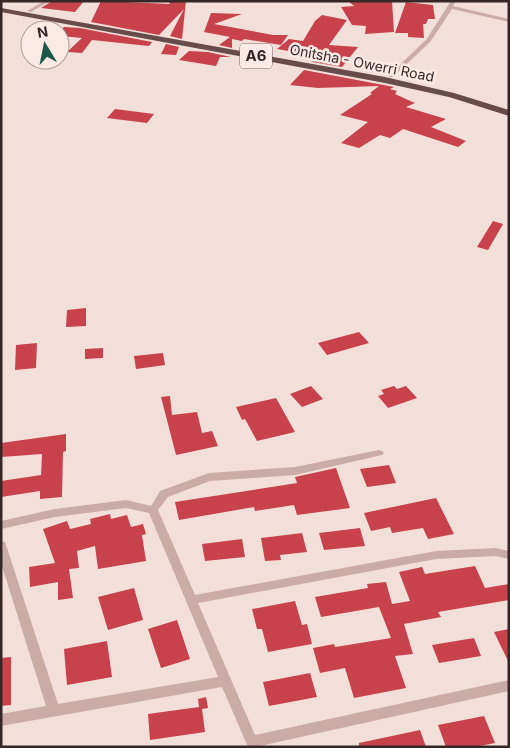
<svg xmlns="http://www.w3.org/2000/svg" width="510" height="748" viewBox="0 0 510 748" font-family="Inter,sans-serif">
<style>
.building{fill:#c8424c}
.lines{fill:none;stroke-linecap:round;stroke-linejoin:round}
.minor{fill:#caaba6;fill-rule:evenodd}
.trunk{fill:#684b4b;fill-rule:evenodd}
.labels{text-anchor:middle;stroke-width:5;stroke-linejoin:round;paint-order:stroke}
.far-street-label{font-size:14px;fill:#362727;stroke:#faeae6}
.shield{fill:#faeae6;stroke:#716260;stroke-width:1}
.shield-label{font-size:15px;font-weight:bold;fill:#362727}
</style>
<rect width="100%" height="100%" fill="#f2dfda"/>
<g class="building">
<polygon points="52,1 84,1 75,12 41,8"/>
<polygon points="101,1 170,4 168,1 186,1 182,39 170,36 184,9 159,35 91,22"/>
<polygon points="348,1 392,1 394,32 365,34 366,26 352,25 341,7 354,6"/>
<polygon points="406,2 433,5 435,19 428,19 426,24 423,24 424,38 408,37 408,33 395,33"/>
<polygon points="211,13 242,14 214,24 273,35 288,35 281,45 244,39 242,41 232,39 232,48 219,45 230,37 204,32"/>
<polygon points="322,15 347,20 329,45 358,47 342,67 312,62 318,56 277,49 289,39 303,41 315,21"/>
<polygon points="64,27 80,28 152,42 149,46 92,40 82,53 67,52 82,38 60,36 60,31"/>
<polygon points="166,44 179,47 176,55 161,54"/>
<polygon points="189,51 208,52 231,57 220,57 216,66 179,60"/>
<polygon points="304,70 394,87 390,89 397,91 395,94 415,103 406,107 446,119 431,127 466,141 458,147 403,129 390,138 380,135 359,148 341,143 368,122 340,115 372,94 370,93 379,86 318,88 290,85"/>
<polygon points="115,109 154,114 147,123 107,118"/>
<polygon points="493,221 503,224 488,250 477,247"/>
<polygon points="86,308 86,326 66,327 67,310"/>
<polygon points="359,332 369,343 327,355 318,343"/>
<polygon points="37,343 36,368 15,370 16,345"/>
<polygon points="103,348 103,358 85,359 85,349"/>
<polygon points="163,353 165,365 136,369 134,356"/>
<polygon points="311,386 323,399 302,407 290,394"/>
<polygon points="394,386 397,389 406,386 417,398 388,408 378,396 384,394 381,390"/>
<polygon points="170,396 172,415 197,412 202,433 212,431 218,446 176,455 161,397"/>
<polygon points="276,398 295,432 257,441 245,419 242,420 236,407"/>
<polygon points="66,434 66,451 63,452 62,497 40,499 40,491 1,497 1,481 41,475 42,454 1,457 1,443"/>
<polygon points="389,465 396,483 367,487 360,469"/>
<polygon points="336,468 350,508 297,515 294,505 255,511 254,507 179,520 175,502 297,483 295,477"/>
<polygon points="436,498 454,534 428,539 423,528 392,533 390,527 371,531 364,513"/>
<polygon points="110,514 111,519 127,515 131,527 143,524 146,534 142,535 146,561 98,569 95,546 77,551 79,568 69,569 73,598 58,600 58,582 30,587 29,567 55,563 43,529 67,521 70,529 91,524 90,519"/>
<polygon points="360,528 365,546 324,550 319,533"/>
<polygon points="302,533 307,552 280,555 281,560 265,561 261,538"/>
<polygon points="242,539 245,557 205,561 202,544"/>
<polygon points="475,566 485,588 509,584 509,600 438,612 441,617 404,624 413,654 395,656 406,688 354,698 345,668 320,673 313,648 334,644 335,647 391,638 379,607 321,617 315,597 368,588 367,584 386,582 392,604 410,601 399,572 422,567 425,574"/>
<polygon points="134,588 143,620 108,630 98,597"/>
<polygon points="295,601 302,625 307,624 312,644 268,652 262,629 257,629 252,609"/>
<polygon points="177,620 190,659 161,668 148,629"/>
<polygon points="509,629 509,663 494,632"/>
<polygon points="474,638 481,656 439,663 432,645"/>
<polygon points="107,641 112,677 67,685 64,649"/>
<polygon points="11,657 11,705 1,706 1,658"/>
<polygon points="310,673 317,697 269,706 263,682"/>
<polygon points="206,697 208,708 202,709 205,732 150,740 148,714 199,707 198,699"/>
<polygon points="484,716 495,743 475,747 446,747 438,725"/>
<polygon points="420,730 426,747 359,747 359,743"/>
</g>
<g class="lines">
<g class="minor">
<polygon points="44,1 50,1 31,12 27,11"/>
<polygon points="451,1 456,1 453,6 509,19 509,22 452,9 430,42 393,77 389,77 389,75 426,40"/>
<polygon points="379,450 382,451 384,453 382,455 295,475 210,481 168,497 158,510 195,595 436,551 495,548 509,551 509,559 495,556 436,559 198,603 255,735 509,680 509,691 260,746 260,747 248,747 222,687 1,726 1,714 46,706 1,563 1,541 5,542 6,545 58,704 218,677 149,513 126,508 55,517 1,529 1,521 55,509 126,500 151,506 160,491 209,473 295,467"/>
</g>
<polygon class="trunk" points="1,8 385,77 454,93 509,110 509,116 449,97 385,83 1,12"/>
</g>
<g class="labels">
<g class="far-street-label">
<text transform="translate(362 63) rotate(11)" y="5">Onitsha - Owerri Road</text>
</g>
<rect class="shield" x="240" y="43.5" width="32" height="25" rx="4"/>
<g class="shield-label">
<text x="256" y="61">A6</text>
</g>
</g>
<rect width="510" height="748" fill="none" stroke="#362727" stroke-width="5"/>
<g transform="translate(45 45) rotate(350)"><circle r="24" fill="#faeae6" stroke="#ac9c9a"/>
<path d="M0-4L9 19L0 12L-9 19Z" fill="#1c5849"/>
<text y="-8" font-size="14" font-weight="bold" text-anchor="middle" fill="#362727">N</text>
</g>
</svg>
